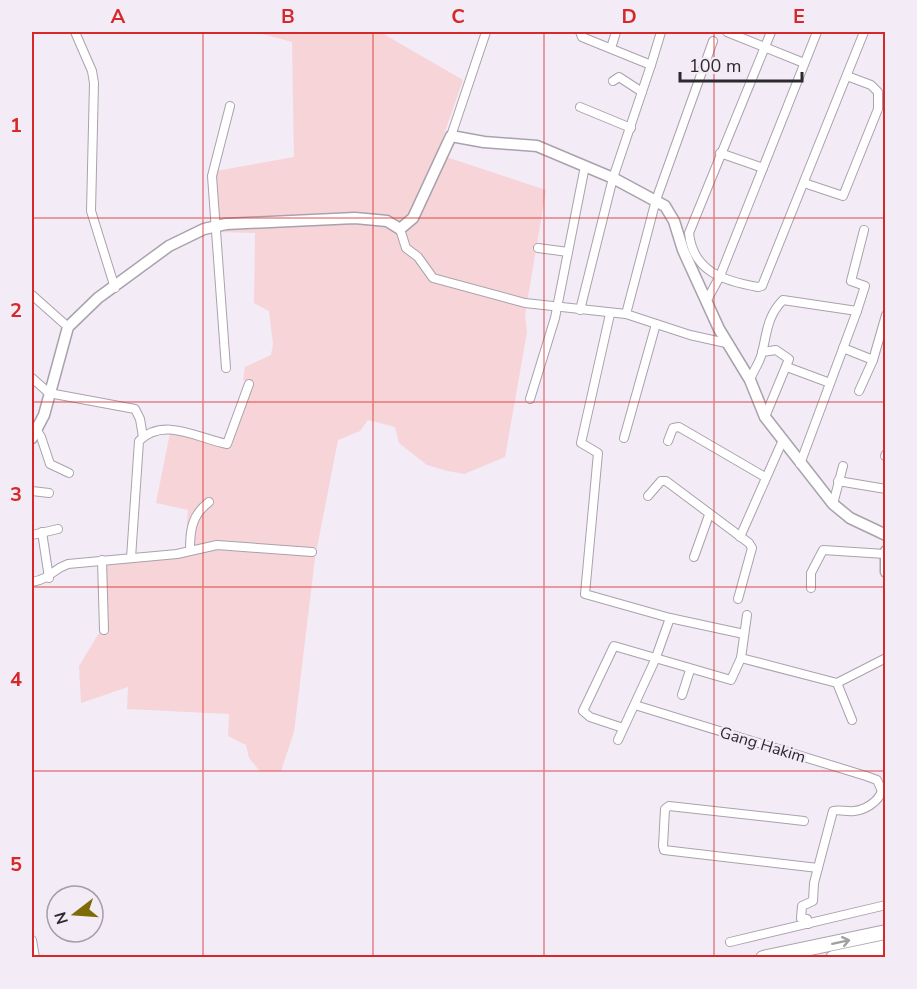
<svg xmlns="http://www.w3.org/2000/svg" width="917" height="989" viewBox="0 0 917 989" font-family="'Nunito Sans',sans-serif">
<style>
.green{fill:#f7d4d7}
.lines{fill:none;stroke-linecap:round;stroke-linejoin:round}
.street-casing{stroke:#a9a2ad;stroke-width:10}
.secondary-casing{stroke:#a9a2ad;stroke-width:13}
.highway-casing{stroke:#a9a2ad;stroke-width:16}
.street{stroke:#fff;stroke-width:8}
.secondary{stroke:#fff;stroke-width:10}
.highway{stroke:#fff;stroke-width:14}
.oneway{stroke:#a09fa1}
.grid{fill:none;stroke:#d62828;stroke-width:1.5;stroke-opacity:0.55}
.labels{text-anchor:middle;stroke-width:4.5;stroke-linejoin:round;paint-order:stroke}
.street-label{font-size:16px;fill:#2d2a2e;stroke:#f3ebf6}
.neatline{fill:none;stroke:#d62828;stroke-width:2}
.grid-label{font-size:20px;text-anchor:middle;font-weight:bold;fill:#d62828}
</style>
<rect width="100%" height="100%" fill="#f3ebf6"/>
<polygon class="green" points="255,32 380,32 463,80 437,154 546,190 525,315 527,332 505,457 464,474 448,471 427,465 399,443 395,427 368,420 360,431 338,440 315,558 294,732 281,771 260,771 249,758 246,745 228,736 229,714 127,709 128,687 81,703 79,666 102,628 107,563 185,552 188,510 156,503 170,433 231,449 250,383 243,380 245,367 271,355 273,344 269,311 254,303 255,233 219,232 216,171 294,157 292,42"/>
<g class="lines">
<defs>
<g id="street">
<polyline points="75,32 92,71 94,83 91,211 115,288"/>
<polyline points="580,32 582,37 651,65 613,178 580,310"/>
<polyline points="727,32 804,63"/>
<path d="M771 32 689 233C693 272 724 281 758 287L762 286 864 32"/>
<polyline points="611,48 616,32"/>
<polyline points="651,65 661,32"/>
<polyline points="613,81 619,77 642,92"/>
<polyline points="580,107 631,128"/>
<polyline points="451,136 486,32"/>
<polyline points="720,153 763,168"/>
<polyline points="804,183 843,196 878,109 878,92 871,85 847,76"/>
<polyline points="400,229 406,248 418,257 433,278 525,303 626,314 690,335 726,343"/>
<polyline points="538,248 568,252"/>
<polyline points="32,295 68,327"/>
<polyline points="707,300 720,276 817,32"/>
<polyline points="610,314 581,443 598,453 585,594 670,618 744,634"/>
<polyline points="626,314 656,200 713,41"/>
<polyline points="843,348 873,360"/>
<polyline points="762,352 776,350 789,359 765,417"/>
<polyline points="787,367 830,383"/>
<polyline points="226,368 212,176 230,106"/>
<polyline points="32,378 49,393 135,409 140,419 143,437"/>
<path d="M750 380C753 371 760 362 762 353 767 333 767 316 783 300L857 311 865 286 851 281 864 230"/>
<polyline points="859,391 873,360 886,315"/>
<polyline points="530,399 555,318 585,166"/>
<polyline points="37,431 41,437 50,464 69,473"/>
<polyline points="624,438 656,324"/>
<polyline points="668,441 673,428 679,427 765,477"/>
<polyline points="885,456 886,454"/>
<polyline points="800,464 857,311"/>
<polyline points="838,481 886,489"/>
<polyline points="32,491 49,493"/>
<polyline points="648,496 661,481 666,481 749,543 752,548 738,599"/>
<polyline points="833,504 843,466"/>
<polyline points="42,532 49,578"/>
<polyline points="32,535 58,529"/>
<polyline points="740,537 782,442"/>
<path d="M190 550C190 529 192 515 209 502"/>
<polyline points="694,557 709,515"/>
<path d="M131 558 139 441C164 416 199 439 227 444L249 384"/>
<polyline points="102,560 104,630"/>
<path d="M32 582C52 578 51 570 68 564L177 554 217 545 312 552"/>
<polyline points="811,588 811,573 823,550 885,554"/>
<polyline points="741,658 837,683 886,658"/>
<polyline points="837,683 852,720"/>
<polyline points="682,695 690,670"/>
<polyline points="635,705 866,776 877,780 882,791 886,791"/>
<polyline points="623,728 590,717 583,711 614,646 731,680 741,658 747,615"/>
<polyline points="618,740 655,660 670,618"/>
<polyline points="804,821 669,806 665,809 663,846 664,850 818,868"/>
<path d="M808 924 807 919 801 918 802 906 813 901 814 883 833 811C840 809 846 812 854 811 865 810 878 802 882 791"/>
<polyline points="32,940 35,958"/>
<polyline points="730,942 886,905"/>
</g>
<g id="secondary">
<polyline points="32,438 44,415 68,327 98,298 169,246 204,229 226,224 355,218 387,221 400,229 413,218 451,136 484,142 537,146 613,178 665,206 674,221 683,250 719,329 750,380 765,417 833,504 850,518 886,535"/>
<polyline points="886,551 886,572"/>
</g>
<g id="highway">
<polyline points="763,958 886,932"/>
<polyline points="833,958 886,947"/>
</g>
</defs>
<use href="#street" class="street-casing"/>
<use href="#secondary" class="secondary-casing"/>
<use href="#highway" class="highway-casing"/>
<use href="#street" class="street"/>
<use href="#secondary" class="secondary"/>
<use href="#highway" class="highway"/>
</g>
<defs><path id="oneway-shaft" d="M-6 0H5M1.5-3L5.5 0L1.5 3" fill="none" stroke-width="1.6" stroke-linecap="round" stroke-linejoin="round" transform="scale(1.5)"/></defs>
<use class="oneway" href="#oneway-shaft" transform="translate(841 942) rotate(-12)"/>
<path class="grid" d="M203 32V958M373 32V958M544 32V958M714 32V958M32 218H886M32 402H886M32 587H886M32 771H886"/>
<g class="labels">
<g class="street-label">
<text transform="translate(763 744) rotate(17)" y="6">Gang Hakim</text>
</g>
</g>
<rect width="917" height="989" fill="none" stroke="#f3ebf6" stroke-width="66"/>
<g transform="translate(75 914) rotate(253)"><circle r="28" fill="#f3ebf6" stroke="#a49ea6" stroke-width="1.5"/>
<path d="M0-4.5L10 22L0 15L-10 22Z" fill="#7d6c05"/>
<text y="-9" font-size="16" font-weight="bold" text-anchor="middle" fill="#2d2a2e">N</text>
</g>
<path d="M680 72v9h122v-9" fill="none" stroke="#2d2a2e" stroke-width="3"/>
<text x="689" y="72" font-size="18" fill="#2d2a2e" stroke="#f3ebf6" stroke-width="4.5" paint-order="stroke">100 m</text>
<rect x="33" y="33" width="851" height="923" class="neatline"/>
<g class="grid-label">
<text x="118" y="23">A</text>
<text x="288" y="23">B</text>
<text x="458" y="23">C</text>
<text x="629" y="23">D</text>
<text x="799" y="23">E</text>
<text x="16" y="132">1</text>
<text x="16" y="317">2</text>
<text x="16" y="501">3</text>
<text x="16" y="686">4</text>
<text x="16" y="871">5</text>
</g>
</svg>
